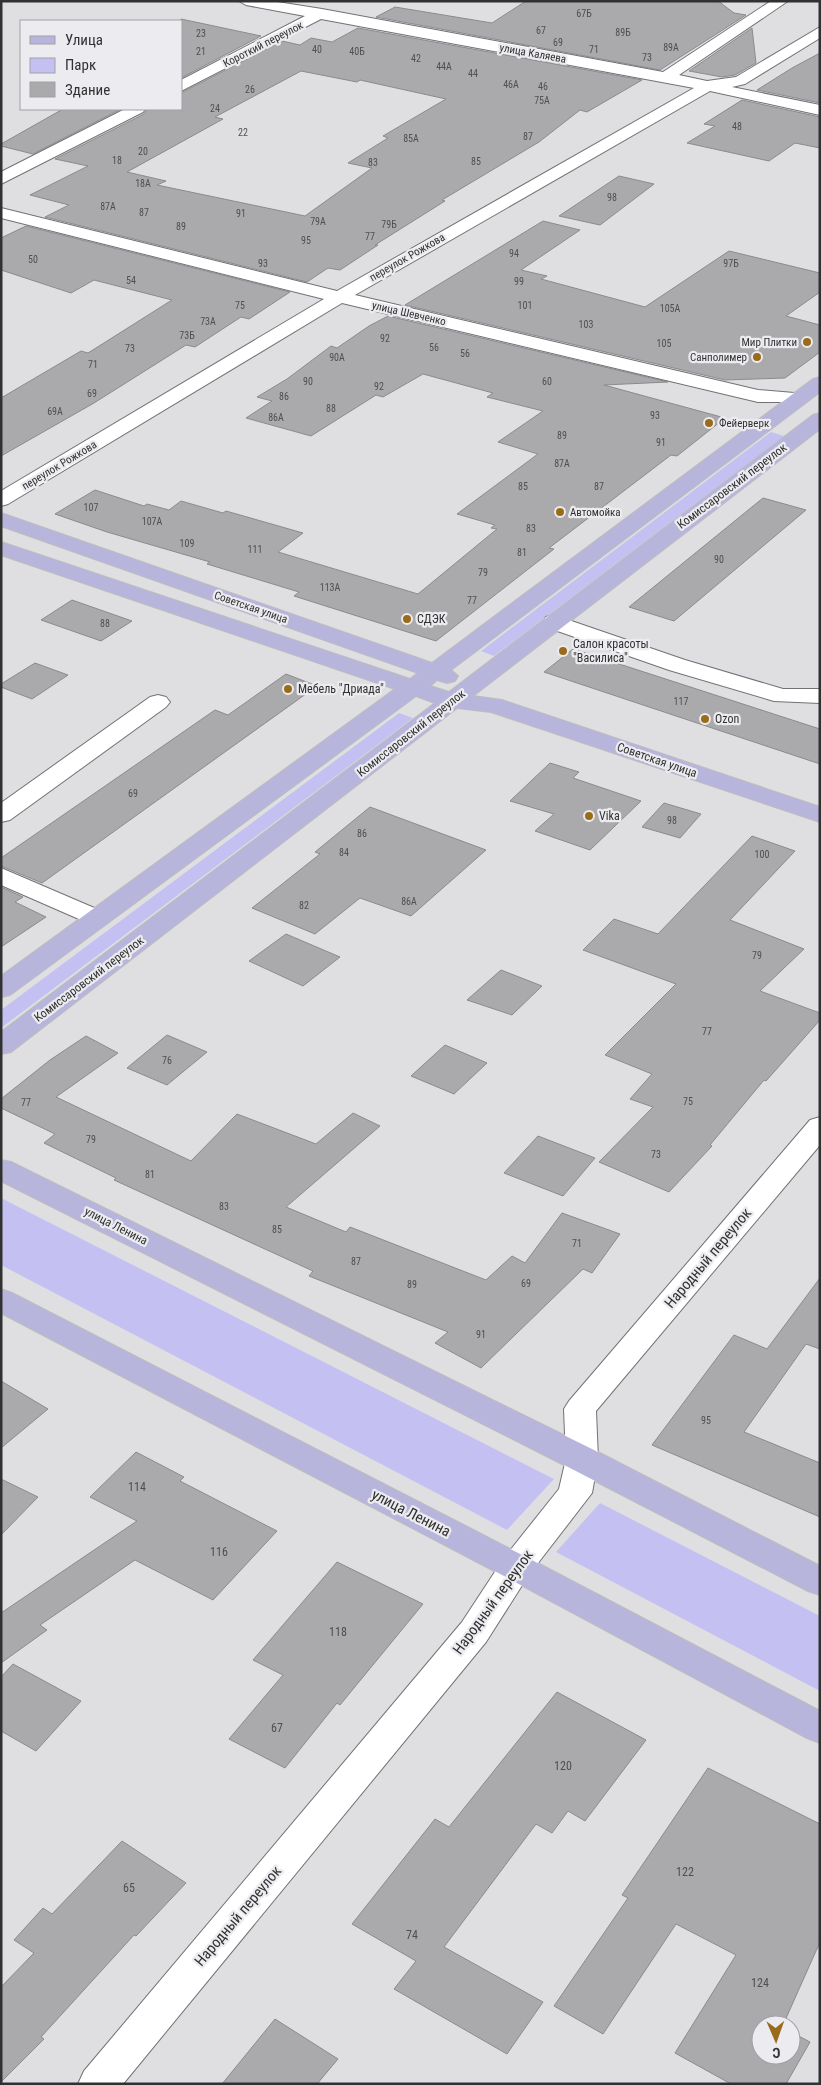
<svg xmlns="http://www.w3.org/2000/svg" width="821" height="2085" viewBox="0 0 821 2085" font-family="'Roboto Condensed',sans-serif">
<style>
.green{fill:#c4c1f2}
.building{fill:#aaaaad;stroke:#8b8b8e;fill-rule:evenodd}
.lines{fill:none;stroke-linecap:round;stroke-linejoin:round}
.minor-casing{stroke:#727175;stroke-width:2}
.major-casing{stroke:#bdbdbd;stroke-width:2}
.minor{fill:#fff;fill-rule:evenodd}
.major{fill:#b8b5dd;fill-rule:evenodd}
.poi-dot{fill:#996c1b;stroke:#ececf0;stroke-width:2}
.labels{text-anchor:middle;stroke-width:4.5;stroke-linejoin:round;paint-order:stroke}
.number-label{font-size:10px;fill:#4f4f51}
.far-street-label{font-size:11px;fill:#313132;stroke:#ececf0}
.far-poi-label{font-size:11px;fill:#313132;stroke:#ececf0;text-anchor:end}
.street-label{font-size:12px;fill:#313132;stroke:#ececf0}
.poi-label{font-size:12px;fill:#313132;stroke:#ececf0;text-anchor:start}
.near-number-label{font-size:12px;fill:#4f4f51}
.near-street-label{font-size:15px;fill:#313132;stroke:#ececf0}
</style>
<rect width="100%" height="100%" fill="#dfdfe2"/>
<g class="green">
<polygon points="771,432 784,436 494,656 481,651"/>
<polygon points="399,713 413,718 1,1028 1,1010"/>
<polygon points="1,1198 554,1479 507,1530 1,1265"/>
<polygon points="600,1503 820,1616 820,1691 556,1552"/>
</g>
<g class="building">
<polygon points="526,1 718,1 734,13 746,15 660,70 376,17 395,7 492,23"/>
<polygon points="181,19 261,36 181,78"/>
<path d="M358 28 642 80 587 112 580 110 539 142 442 200 445 201 375 245H378L340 270 328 268 307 282 45 217 69 205 30 195 88 166 55 159 144 114 147 109H181V93L282 41 300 45 311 38 332 42ZM301 71 357 82 360 80 446 99 383 136 388 138 348 163 372 168 305 216 157 185 166 181 127 172 223 119 215 117Z"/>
<polygon points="752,28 756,63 735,75 722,77 689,71"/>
<polygon points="820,53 820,103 757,90 792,68"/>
<polygon points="742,100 820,117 820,148 795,143 769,161 687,143 715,126 704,124"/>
<polygon points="63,109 121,109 33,154 1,146 1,144"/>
<polygon points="619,176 654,184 600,225 559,216"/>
<polygon points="543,221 580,230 521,270 547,276 541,279 645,307 729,251 820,273 820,292 786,316 820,325 820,352 785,378 725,380 405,305"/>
<polygon points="26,226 290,292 249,319 241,317 195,347 186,345 94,403 1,456 1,398 81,351 88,353 172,300 94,280 71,293 1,270 1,238"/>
<polygon points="388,316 668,382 604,385 725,418 677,456 671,455 549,548 554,549 436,641 294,596 299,592 207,564 210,562 107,532 55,514 95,490 144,506 147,504 169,510 181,501 223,513 226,511 303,533 278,552 418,594 497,529 491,528 495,525 457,514 538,454 498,442 543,411 487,397 493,393 423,374 383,397 376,395 311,436 246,418 272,401 257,397 287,379 331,346 337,348 369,326"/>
<polygon points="763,498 806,510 674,621 629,607"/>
<polygon points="72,600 132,621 101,641 41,620"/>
<polygon points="573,649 820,729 820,764 544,672"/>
<polygon points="35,663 68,675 32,699 1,687 1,684"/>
<polygon points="286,674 317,686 42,883 1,866 1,858 215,710 228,715"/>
<polygon points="550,763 579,772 573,778 641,801 590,850 535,831 554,814 510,801"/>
<polygon points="664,803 701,814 680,838 642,827"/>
<polygon points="370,807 486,850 411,916 360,898 315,934 252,908 320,854 315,852"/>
<polygon points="752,836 795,851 730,920 804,949 760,991 820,1013 820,1020 766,1081 764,1080 710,1145 712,1146 669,1192 599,1162 653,1107 630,1099 652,1074 605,1055 676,984 583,950 614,919 658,934"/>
<polygon points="1,887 23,897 15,902 46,917 1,947"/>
<polygon points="286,934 340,957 303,986 249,961"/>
<polygon points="501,970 542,986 512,1015 467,1000"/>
<polygon points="167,1035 207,1052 167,1085 127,1068"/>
<polygon points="86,1036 118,1053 56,1097 191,1161 237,1114 316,1144 353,1113 380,1126 286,1207 346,1232 350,1227 486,1280 512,1256 525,1263 562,1213 620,1234 592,1273 583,1269 481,1368 435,1343 448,1332 309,1276 313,1271 114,1180 116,1178 44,1143 55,1134 1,1108 1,1099 50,1060"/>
<polygon points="445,1045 487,1063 454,1094 411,1076"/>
<polygon points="538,1136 595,1158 563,1196 504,1173"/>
<polygon points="820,1278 820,1349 806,1344 744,1432 820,1463 820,1517 652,1445 734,1335 767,1349"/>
<polygon points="1,1381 48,1409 1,1448"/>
<polygon points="136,1452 184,1477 180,1481 277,1531 213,1600 135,1560 40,1625 47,1630 1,1663 1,1613 137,1521 90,1497"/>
<polygon points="1,1479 38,1497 1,1535"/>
<polygon points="337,1562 423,1604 340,1705 337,1703 285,1768 229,1739 283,1675 253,1660"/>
<polygon points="13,1664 81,1701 36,1751 1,1731 1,1677"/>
<polygon points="557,1692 646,1740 585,1821 568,1811 552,1833 536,1824 444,1947 543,2002 507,2054 394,1989 416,1961 352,1924 435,1819 449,1827"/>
<polygon points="708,1768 820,1824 820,1942 783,2025 761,2025 761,2055 791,2055 791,2032 810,2042 786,2084 731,2084 675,2053 736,1955 676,1924 603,2034 554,2006 628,1898 622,1895"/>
<polygon points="122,1841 186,1883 136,1936 134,1935 41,2037 44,2039 1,2082 1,1987 34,1953 14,1940 43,1908 52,1914"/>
<polygon points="275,2019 338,2059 317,2084 222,2084"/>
</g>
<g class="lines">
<defs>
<g id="minor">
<polygon points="239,1 271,1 322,9 663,72 771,1 788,1 679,75 707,81 736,77 820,27 820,38 745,84 732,87 820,105 820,115 710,91 355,295 758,390 806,394 809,398 806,402 758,402 342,303 8,504 1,506 1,491 324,299 1,218 1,208 337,291 694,88 321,19 181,91 181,80 305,16 246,5"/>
<polygon points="125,109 145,109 143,112 1,184 1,172"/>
<polygon points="554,615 685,660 783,689 820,689 820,703 774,701 669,670 546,627 543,622 546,617"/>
<polygon points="158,695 166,697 170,702 166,707 10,820 1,822 1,803 150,697"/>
<polygon points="1,868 106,913 110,918 106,923 97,926 88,923 1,885"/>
<polygon points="820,1117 820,1145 596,1411 598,1459 592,1493 528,1576 486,1642 123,2084 78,2084 84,2071 462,1622 504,1558 559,1489 566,1459 564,1409 569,1401 810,1120"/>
</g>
<g id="major">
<polygon points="820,377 820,392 451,670 458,676 455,681 447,683 437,680 430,686 449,692 813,415 820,413 820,429 473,696 502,700 820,807 820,822 491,712 457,708 11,1052 1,1054 1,1032 435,703 416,696 10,995 1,997 1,976 395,689 1,555 1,542 410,679 418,673 1,526 1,513 432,663 813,379"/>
<polygon points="1,1160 11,1162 594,1450 820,1566 820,1595 808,1591 570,1468 1,1181"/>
<polygon points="1,1289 12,1293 528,1558 820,1711 820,1743 807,1738 504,1576 1,1313"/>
</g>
</defs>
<use href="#minor" class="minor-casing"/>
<use href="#major" class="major-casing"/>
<use href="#minor" class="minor"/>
<use href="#major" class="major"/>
</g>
<g class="poi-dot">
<circle cx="807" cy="342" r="5"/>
<circle cx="757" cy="357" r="5"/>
<circle cx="709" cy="423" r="5"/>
<circle cx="560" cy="512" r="5"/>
<circle cx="407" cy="619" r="5"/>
<circle cx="563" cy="651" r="5"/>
<circle cx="288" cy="689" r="5"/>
<circle cx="705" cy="719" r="5"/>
<circle cx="589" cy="816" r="5"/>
</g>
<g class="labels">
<g class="number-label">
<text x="584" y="17">67Б</text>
<text x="541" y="34">67</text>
<text x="623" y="36">89Б</text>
<text x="201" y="37">23</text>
<text x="558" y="46">69</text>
<text x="671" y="51">89А</text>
<text x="317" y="53">40</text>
<text x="594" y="53">71</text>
<text x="201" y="55">21</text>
<text x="357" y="55">40Б</text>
<text x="647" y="61">73</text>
<text x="416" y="62">42</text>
<text x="444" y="70">44А</text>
<text x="473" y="77">44</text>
<text x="511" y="88">46А</text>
<text x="543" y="90">46</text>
<text x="250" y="93">26</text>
<text x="542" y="104">75А</text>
<text x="215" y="112">24</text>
<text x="737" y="130">48</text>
<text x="243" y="136">22</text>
<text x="528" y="140">87</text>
<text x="411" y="142">85А</text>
<text x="143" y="155">20</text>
<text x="117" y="164">18</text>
<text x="476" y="165">85</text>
<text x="373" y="166">83</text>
<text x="143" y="187">18А</text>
<text x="612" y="201">98</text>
<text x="108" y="210">87А</text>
<text x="144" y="216">87</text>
<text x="241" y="217">91</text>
<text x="318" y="225">79А</text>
<text x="389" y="228">79Б</text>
<text x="181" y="230">89</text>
<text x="370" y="240">77</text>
<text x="306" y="244">95</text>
<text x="514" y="257">94</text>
<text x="33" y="263">50</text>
<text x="263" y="267">93</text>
<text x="731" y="267">97Б</text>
<text x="131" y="284">54</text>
<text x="519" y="285">99</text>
<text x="240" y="309">75</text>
<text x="525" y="309">101</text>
<text x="670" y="312">105А</text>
<text x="208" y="325">73А</text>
<text x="586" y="328">103</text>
<text x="187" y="339">73Б</text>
<text x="385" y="342">92</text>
<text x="664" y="347">105</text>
<text x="434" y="351">56</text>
<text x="130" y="352">73</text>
<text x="465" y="357">56</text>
<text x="337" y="361">90А</text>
<text x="93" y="368">71</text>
<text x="308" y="385">90</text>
<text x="547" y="385">60</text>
<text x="379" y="390">92</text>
<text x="92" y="397">69</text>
<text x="284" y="400">86</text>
<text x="331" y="412">88</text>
<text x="55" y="415">69А</text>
<text x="655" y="419">93</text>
<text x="276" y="421">86А</text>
<text x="562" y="439">89</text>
<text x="661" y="446">91</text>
<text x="562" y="467">87А</text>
<text x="523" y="490">85</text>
<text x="599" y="490">87</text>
<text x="91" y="511">107</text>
<text x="152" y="525">107А</text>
<text x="531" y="532">83</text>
<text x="187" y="547">109</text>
<text x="255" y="553">111</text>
<text x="522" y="556">81</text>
<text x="719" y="563">90</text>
<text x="483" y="576">79</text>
<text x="330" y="591">113А</text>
<text x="472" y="604">77</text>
<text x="105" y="627">88</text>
<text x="681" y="705">117</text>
<text x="133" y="797">69</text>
<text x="672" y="824">98</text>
<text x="362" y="837">86</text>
<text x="344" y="856">84</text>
<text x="762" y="858">100</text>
<text x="409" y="905">86А</text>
<text x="304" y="909">82</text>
<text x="757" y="959">79</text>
<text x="707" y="1035">77</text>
<text x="167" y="1064">76</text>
<text x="688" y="1105">75</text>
<text x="26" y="1106">77</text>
<text x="91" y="1143">79</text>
<text x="656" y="1158">73</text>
<text x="150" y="1178">81</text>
<text x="224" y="1210">83</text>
<text x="277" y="1233">85</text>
<text x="577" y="1247">71</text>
<text x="356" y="1265">87</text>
<text x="526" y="1287">69</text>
<text x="412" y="1288">89</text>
<text x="481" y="1338">91</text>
<text x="706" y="1424">95</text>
</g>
<g class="far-street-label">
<text transform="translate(263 44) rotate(-27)" y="4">Короткий переулок</text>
<text transform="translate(533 53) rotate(10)" y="4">улица Каляева</text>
<text transform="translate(407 257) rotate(-30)" y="4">переулок Рожкова</text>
<text transform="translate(409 313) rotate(13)" y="4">улица Шевченко</text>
<text transform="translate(59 465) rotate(-31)" y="4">переулок Рожкова</text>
<text transform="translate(251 607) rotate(19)" y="4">Советская улица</text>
</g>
<g class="far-poi-label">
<text x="797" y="346">Мир Плитки</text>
<text x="747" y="361">Санполимер</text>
<text x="719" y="427" text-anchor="start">Фейерверк</text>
<text x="570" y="516" text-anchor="start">Автомойка</text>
</g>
<g class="street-label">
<text transform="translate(732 486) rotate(-37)" y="4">Комиссаровский переулок</text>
<text transform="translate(411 733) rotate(-38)" y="4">Комиссаровский переулок</text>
<text transform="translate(657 760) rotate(19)" y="4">Советская улица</text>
<text transform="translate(89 979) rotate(-37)" y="4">Комиссаровский переулок</text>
<text transform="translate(116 1226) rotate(27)" y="4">улица Ленина</text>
</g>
<g class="poi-label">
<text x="417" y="623">СДЭК</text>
<text x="573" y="648">Салон красоты<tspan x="573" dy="14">"Василиса"</tspan></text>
<text x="298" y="693">Мебель "Дриада"</text>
<text x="715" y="723">Ozon</text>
<text x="599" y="820">Vika</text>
</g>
<g class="near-number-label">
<text x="137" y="1491">114</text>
<text x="219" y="1556">116</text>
<text x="338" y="1636">118</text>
<text x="277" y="1732">67</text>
<text x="563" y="1770">120</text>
<text x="685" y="1876">122</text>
<text x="129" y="1892">65</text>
<text x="412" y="1939">74</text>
<text x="760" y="1987">124</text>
</g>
<g class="near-street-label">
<text transform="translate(708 1258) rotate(-50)" y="5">Народный переулок</text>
<text transform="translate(411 1513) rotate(27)" y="5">улица Ленина</text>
<text transform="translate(493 1602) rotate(-54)" y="5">Народный переулок</text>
<text transform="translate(238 1916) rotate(-50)" y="5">Народный переулок</text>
</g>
</g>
<rect width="821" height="2085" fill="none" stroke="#313132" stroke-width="5"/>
<rect x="20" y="20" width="162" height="90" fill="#ececf0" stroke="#a1a1a4"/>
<rect x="30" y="36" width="25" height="8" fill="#b8b5dd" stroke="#a1a1a4"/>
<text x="65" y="45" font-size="15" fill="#313132">Улица</text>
<rect x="30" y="58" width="25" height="15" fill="#c4c1f2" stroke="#a1a1a4"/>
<text x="65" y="70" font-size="15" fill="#313132">Парк</text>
<rect x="30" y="82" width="25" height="15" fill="#aaaaad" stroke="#a1a1a4"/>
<text x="65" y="95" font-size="15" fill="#313132">Здание</text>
<g transform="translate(776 2040) rotate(178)"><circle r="24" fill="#ececf0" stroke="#a1a1a4"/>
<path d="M0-4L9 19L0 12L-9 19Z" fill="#996c1b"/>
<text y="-8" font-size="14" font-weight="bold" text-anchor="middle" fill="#313132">С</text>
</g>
</svg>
